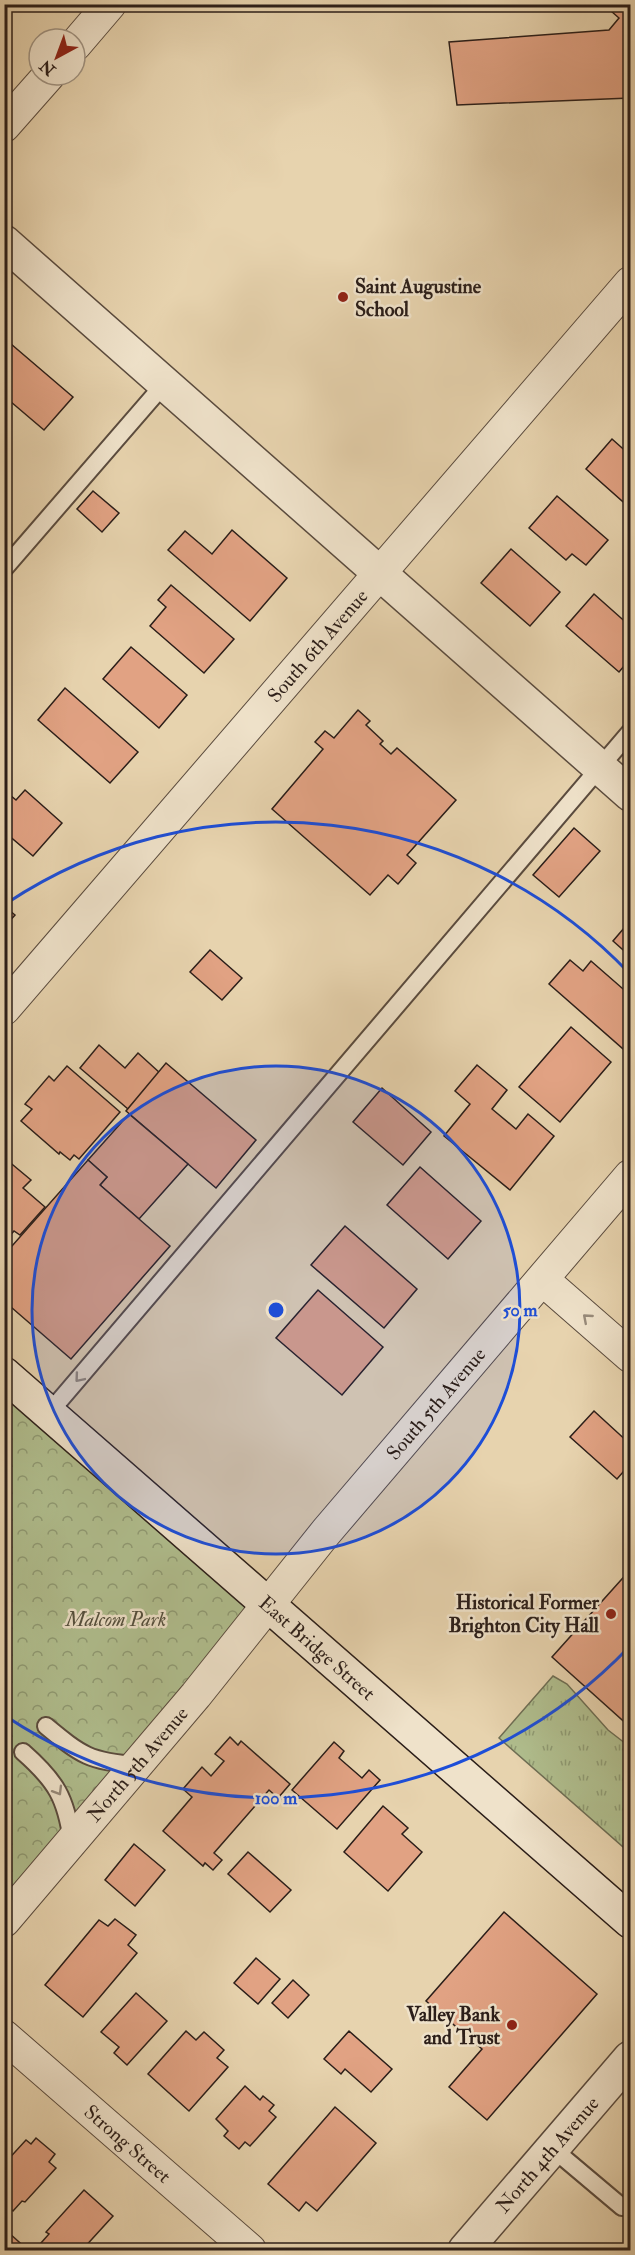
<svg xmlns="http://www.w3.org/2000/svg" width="635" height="2255" viewBox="0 0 635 2255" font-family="'IM FELL Double Pica',serif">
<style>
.grass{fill:url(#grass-tufts);stroke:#6e6e54;stroke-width:1.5}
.park{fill:url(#park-crowns);stroke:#6e6e54;stroke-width:1.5}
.building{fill:#e1a283;stroke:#2b1e19;stroke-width:1.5}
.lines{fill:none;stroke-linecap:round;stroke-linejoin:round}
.service-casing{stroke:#5a4b3e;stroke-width:20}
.minor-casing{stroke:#5a4b3e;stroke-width:34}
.tertiary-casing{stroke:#5a4b3e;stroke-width:36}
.secondary-casing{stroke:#2b1e19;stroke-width:36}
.service{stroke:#efe2ca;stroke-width:16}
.minor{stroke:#efe2ca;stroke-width:32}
.tertiary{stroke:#efe2ca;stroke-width:33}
.secondary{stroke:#efe2ca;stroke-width:33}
.oneway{stroke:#978a7a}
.ring{fill:none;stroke:#1d4ed8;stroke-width:3}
.poi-dot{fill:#8f2418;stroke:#efe2ca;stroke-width:2}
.labels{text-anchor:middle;stroke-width:5;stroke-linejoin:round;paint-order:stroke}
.poi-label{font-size:20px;font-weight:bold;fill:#2b1e19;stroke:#efe2ca;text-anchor:end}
.street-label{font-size:20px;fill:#2b1e19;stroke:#efe2ca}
.park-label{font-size:20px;font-style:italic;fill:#534e3c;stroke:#efe2ca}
.centre{fill:#1d4ed8;stroke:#efe2ca;stroke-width:3}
.ring-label{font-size:18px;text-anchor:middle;font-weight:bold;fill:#1d4ed8;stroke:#efe2ca;stroke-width:5;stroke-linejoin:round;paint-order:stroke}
</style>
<defs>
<pattern id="grass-tufts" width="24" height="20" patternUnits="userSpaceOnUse" patternTransform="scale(1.5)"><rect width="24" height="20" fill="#b0be8e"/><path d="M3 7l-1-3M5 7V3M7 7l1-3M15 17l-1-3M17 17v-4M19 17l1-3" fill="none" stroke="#8f9a73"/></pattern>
<pattern id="park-crowns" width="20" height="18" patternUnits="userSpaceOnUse" patternTransform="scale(1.5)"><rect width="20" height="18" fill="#b0be8e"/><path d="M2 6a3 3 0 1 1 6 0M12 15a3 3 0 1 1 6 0" fill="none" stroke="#8f9a73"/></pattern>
</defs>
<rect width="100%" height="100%" fill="#e7d3ae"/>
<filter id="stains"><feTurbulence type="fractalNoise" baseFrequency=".00333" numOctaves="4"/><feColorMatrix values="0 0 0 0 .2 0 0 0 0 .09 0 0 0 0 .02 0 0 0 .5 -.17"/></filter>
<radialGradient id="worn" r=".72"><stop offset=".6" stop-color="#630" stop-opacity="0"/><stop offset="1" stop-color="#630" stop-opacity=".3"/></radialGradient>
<polygon class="grass" points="553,1676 567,1684 608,1730 630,1747 630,1853 499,1738"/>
<polygon class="park" points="5,1374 269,1607 5,1921"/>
<g class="building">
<polygon points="603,4 630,4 630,98 457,105 449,42 609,30 619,18"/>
<polygon points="4,338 73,397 44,430 4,396"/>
<polygon points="612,439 630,455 630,508 586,469"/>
<polygon points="93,491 119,513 102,532 77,509"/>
<polygon points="557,496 608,540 586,565 572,554 566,560 529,528"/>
<polygon points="232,530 287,578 250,621 168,550 185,531 212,554"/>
<polygon points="511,549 560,592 530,626 481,583"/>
<polygon points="171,585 234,639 204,673 150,626 166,607 158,600"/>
<polygon points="594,594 630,626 630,659 619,672 566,626"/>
<polygon points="131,647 187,695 159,728 103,679"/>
<polygon points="65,688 138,752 110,783 38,720"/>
<polygon points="358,710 370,721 366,725 383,741 380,744 391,754 397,748 456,800 407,855 416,863 398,884 388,875 370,895 272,809 323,749 315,742 325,731 334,738"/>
<polygon points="4,790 16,800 25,790 62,823 33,856 8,835 4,838"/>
<polygon points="574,828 600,851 559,897 533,875"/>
<polygon points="4,906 15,915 4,927"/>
<polygon points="630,921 630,956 613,941"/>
<polygon points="210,950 242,978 222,1000 190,972"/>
<polygon points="570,960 583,971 591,961 630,995 630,1055 549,984"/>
<polygon points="571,1027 611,1062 560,1122 519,1087"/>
<polygon points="99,1045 125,1068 138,1053 160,1073 128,1109 80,1068"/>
<polygon points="166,1063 256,1140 216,1188 126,1111"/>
<polygon points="477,1065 507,1090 492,1109 516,1129 528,1114 554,1136 510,1190 444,1136 470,1104 455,1091"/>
<polygon points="67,1066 120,1112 79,1159 74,1155 70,1160 60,1152 59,1154 21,1121 32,1109 25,1104 49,1076 54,1081"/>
<polygon points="382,1088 431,1132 403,1165 353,1122"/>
<polygon points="129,1114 188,1164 139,1219 100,1185 107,1177 88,1160"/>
<polygon points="7,1160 31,1180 23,1188 45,1207 20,1235 14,1231 4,1242 4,1163"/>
<polygon points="88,1160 107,1177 100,1185 170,1246 71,1359 4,1301 4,1255"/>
<polygon points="420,1167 481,1221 448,1259 387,1205"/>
<polygon points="345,1226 417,1289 384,1328 311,1265"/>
<polygon points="318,1290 383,1347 342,1395 276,1338"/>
<polygon points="594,1411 630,1444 630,1464 617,1479 570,1437"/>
<polygon points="630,1570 630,1727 552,1657"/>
<polygon points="230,1737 238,1745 241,1741 290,1784 278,1798 269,1790 214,1853 222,1860 213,1870 205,1863 203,1866 163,1831 192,1797 183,1789 202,1767 211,1776 224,1761 215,1754"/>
<polygon points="334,1742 344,1751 339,1758 362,1778 369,1770 380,1780 337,1829 292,1790"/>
<polygon points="383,1806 408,1828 402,1834 422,1852 388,1891 344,1852"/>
<polygon points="134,1844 165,1870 135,1906 105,1880"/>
<polygon points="248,1852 291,1890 270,1912 228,1874"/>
<polygon points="504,1912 597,1994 487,2120 449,2087 482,2049 426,2001"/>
<polygon points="115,1919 136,1935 128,1945 137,1953 83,2017 45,1985 99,1920 108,1926"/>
<polygon points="256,1958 280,1979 258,2004 234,1983"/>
<polygon points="293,1980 309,1995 288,2018 272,2003"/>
<polygon points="136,1993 167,2021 127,2065 114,2053 119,2047 101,2032"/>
<polygon points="186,2031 196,2040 204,2032 224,2050 217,2058 228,2067 189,2111 148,2074"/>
<polygon points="349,2031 392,2069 371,2092 345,2069 341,2074 324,2059"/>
<polygon points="245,2086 260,2100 263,2096 274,2105 269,2111 276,2117 250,2146 245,2142 239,2149 224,2136 228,2131 216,2119"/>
<polygon points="335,2107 376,2143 317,2211 306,2202 299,2211 268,2184"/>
<polygon points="36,2138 55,2154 49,2162 56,2168 25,2202 22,2201 13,2211 4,2204 4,2164 26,2140 31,2144"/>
<polygon points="84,2190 113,2216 82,2250 67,2250 64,2248 61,2250 50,2250 41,2243 49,2234 46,2232"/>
<polygon points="9,2233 28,2250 4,2250 4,2238"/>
</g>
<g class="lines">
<defs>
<g id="service">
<polyline points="4,569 165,383"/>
<polyline points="49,1413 630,732"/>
<path d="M46 1726C81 1755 90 1762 137 1765"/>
<path d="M23 1752C56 1781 66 1798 72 1841"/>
<polyline points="552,2148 622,2207"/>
</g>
<g id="minor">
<polyline points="75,45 110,4"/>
<polyline points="4,126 49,75"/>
<path id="s1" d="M4 1009 630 283"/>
<polyline points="543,1280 630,1356"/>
<path id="s2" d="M4 1921 196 1695 326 1532 630 1176"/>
<path id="s3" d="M4 2036 250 2250"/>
</g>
<g id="tertiary">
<polyline points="4,242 630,794"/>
<path id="s4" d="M465 2250 630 2058"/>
</g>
<g id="secondary">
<path id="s5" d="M4 1374 630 1921"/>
</g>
</defs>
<use href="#service" class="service-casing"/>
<use href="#minor" class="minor-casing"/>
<use href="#tertiary" class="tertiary-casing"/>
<use href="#secondary" class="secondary-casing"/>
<use href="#service" class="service"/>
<use href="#minor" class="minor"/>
<use href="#tertiary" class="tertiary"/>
<use href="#secondary" class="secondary"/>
</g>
<defs><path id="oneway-chevron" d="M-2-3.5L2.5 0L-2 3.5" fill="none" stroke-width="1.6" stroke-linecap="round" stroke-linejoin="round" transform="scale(1.5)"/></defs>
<g class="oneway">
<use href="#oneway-chevron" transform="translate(587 1318) rotate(-139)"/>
<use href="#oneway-chevron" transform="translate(79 1378) rotate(130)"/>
<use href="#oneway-chevron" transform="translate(58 1791) rotate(59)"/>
</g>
<circle cx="276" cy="1310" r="244" fill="#1d4ed8" fill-opacity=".12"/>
<g class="ring">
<circle cx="276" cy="1310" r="244"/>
<path d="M630 1646A488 488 0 0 1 7 1717M7 903A488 488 0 0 1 630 974"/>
</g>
<g class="poi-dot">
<circle cx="343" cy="297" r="6"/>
<circle cx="611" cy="1614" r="6"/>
<circle cx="512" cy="2025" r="6"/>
</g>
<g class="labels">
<g class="poi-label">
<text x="355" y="293" text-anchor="start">Saint Augustine<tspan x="355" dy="23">School</tspan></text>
<text x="599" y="1609">Historical Former<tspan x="599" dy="23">Brighton City Hall</tspan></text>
<text x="500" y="2021">Valley Bank<tspan x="500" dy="23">and Trust</tspan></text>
</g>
<g class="street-label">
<text dy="7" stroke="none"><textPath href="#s1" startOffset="480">South 6th Avenue</textPath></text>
<text dy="7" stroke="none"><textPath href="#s2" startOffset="674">South 5th Avenue</textPath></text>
<text dy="7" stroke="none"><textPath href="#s5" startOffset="416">East Bridge Street</textPath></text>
<text dy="7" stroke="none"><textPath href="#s2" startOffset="206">North 5th Avenue</textPath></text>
<text dy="7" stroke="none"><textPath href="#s3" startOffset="164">Strong Street</textPath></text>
<text dy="7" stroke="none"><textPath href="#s4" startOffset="126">North 4th Avenue</textPath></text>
</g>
<g class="park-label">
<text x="116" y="1626">Malcom Park</text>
</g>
</g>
<circle cx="276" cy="1310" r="9" class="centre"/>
<g class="ring-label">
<text x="520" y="1316">50 m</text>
<text x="276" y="1804">100 m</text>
</g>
<rect width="635" height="2255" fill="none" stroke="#e7d3ae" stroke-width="24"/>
<rect x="6" y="6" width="623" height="2243" fill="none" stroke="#2b1e19" stroke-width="3"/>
<rect x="12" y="12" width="611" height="2231" fill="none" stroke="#2b1e19" stroke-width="1.5"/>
<g transform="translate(57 57) rotate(221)"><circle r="28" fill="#efe2ca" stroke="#a19483" stroke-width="1.5"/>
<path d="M0-4.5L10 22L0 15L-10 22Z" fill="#8f2418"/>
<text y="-9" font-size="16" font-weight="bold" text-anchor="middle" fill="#2b1e19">N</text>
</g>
<rect width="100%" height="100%" filter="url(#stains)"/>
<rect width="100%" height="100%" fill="url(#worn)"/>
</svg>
